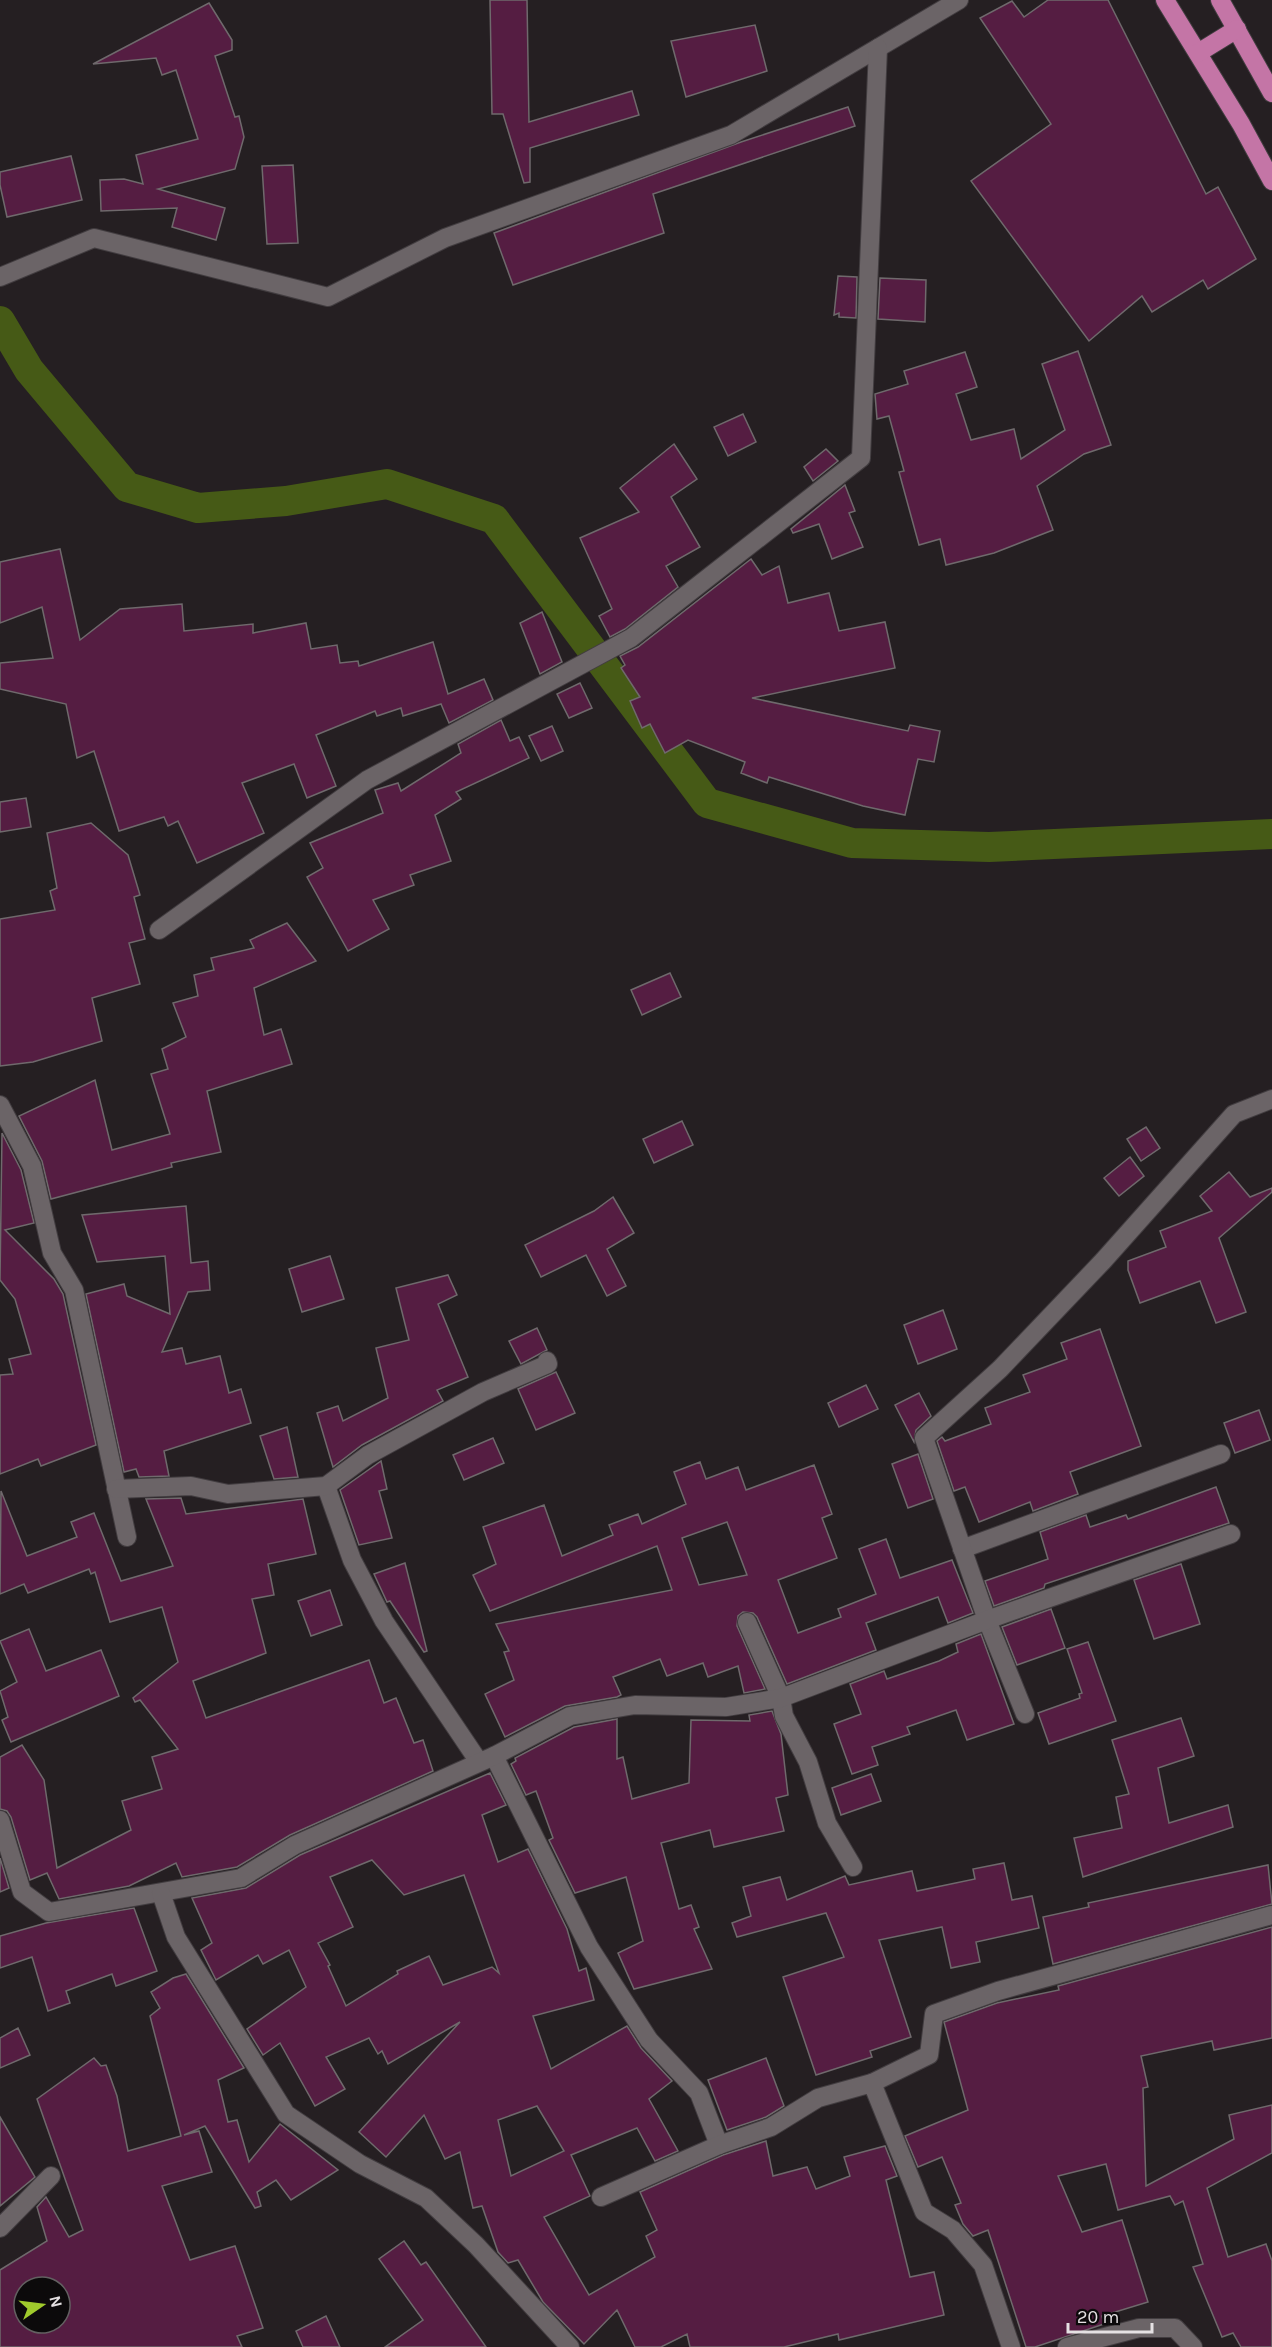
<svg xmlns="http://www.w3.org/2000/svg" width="1272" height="2347" viewBox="0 0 1272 2347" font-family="Karla,sans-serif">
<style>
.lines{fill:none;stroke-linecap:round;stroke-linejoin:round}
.canal{stroke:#465a16;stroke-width:30}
.building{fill:#551d42;stroke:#6f696c;stroke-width:1.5;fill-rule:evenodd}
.minor-casing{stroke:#423d40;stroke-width:20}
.major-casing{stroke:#423d40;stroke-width:20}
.minor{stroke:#6b6467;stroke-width:18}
.major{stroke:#c475a6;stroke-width:18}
</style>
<rect width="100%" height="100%" fill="#251f22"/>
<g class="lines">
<polyline class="canal" points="0,321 29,370 127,487 198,508 286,501 387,484 494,519 707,803 852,843 989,847 1272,834"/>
</g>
<g class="building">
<polygon points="490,0 527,0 529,122 632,91 639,115 530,148 530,182 524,183 503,114 492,114"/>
<polygon points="1048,0 1108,0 1206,194 1218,187 1256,259 1208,289 1203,280 1152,312 1142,296 1089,341 971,181 1051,124 980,18 1012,1 1024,17"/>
<polygon points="209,3 232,40 232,50 215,56 235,117 239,116 244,137 235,169 158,189 225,208 216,240 172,227 177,208 101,211 100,180 124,179 143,184 136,155 198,139 176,70 162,75 156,58 93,64"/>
<polygon points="755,25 767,71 686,97 671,41"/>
<polygon points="848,107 855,126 653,194 664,233 513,285 494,233 741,142"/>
<polygon points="71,156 82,200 7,217 0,185 0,172"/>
<polygon points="293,165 298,243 267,244 262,166"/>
<polygon points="838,276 857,277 856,318 839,317 839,313 834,315"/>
<polygon points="880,278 926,280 925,322 878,319"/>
<polygon points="1078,351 1111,445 1084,454 1037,486 1053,530 994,553 946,565 940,539 919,545 899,472 904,471 889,416 877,419 875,394 908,384 904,371 965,352 977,387 956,394 971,440 1014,429 1021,459 1065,430 1042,364"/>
<polygon points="743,414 756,442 728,456 714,427"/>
<polygon points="674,444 697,479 671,497 700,547 666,566 678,587 625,629 610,637 599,616 612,609 580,538 639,512 620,488"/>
<polygon points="826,449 838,461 813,481 804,467"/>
<polygon points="845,485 855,511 849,513 863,547 832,559 819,524 793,533 791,529"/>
<polygon points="60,549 80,640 120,609 182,604 184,631 253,624 253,633 306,623 311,649 337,645 340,663 358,661 359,666 433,642 448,694 484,679 493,700 449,723 441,704 403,716 401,708 377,716 375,711 316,735 336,786 307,798 294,764 242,783 264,833 197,863 178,821 168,826 164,817 119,831 94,751 77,758 66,704 0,689 0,663 53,658 42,607 0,623 0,562"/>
<polygon points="751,559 762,575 779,566 788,603 829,593 839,631 885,622 895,668 752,698 908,731 910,725 940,731 934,762 918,759 905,815 863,806 769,777 767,783 741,773 745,762 688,740 665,753 650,724 642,728 630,701 640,697 621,668 625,665 620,656 638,647"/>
<polygon points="542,612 562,662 540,674 520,623"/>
<polygon points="580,683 592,708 569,718 557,694"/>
<polygon points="501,720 510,741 519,737 529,758 456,792 461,799 435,815 451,861 410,875 414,885 373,900 389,929 348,951 307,877 323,868 310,843 383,813 375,790 398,783 401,791 461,753 458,744"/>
<polygon points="552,726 563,751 541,761 529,736"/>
<polygon points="26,798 31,827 0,832 0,802"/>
<polygon points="91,823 128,855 140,895 134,897 145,939 129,943 140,984 92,998 102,1041 33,1062 0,1066 0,919 55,910 50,891 57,888 47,833"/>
<polygon points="287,923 316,961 254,988 264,1035 281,1029 292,1064 207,1091 221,1152 171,1163 172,1167 51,1199 42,1161 19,1116 95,1080 112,1150 170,1134 151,1074 168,1069 162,1049 186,1037 173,1003 198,996 194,975 214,970 211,958 254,948 250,940"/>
<polygon points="670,973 681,997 642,1015 631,990"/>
<polygon points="682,1121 693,1145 654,1163 643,1139"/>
<polygon points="1146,1127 1160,1148 1141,1161 1127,1139"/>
<polygon points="2,1133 21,1170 34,1223 5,1230 54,1279 63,1294 96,1445 41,1466 38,1459 0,1474 0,1375 13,1374 9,1359 31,1354 15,1299 0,1280"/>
<polygon points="1130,1157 1144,1176 1119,1196 1104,1178"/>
<polygon points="1229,1172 1250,1197 1272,1188 1272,1192 1219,1238 1246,1312 1216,1323 1200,1281 1140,1303 1128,1270 1128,1261 1166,1247 1160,1231 1212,1211 1200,1196"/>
<polygon points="613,1197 634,1233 607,1249 626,1286 607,1296 586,1255 541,1277 525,1245 594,1211"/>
<polygon points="186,1206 191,1263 208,1261 210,1290 188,1292 162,1352 182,1348 186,1364 220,1356 229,1393 241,1389 251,1423 164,1451 169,1476 139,1477 136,1469 124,1472 86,1294 124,1284 127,1296 170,1314 165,1256 97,1262 82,1215"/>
<polygon points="330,1256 344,1299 302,1312 289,1269"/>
<polygon points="448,1275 457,1295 438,1304 468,1377 437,1390 443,1401 362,1445 333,1467 317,1413 338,1406 343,1421 388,1398 376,1348 409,1340 396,1288"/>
<polygon points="943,1310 957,1349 918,1364 904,1325"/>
<polygon points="537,1328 547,1350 521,1364 509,1341"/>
<polygon points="1100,1329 1141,1446 1070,1472 1078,1494 1033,1511 1030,1502 979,1522 965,1487 954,1491 937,1441 942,1437 945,1441 991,1424 985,1408 1030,1392 1023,1375 1067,1359 1061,1343"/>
<polygon points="556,1372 575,1413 536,1430 518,1389"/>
<polygon points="866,1385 878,1409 839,1427 828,1403"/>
<polygon points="919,1393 931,1416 916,1430 914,1442 895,1405"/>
<polygon points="1259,1410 1270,1440 1235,1453 1224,1423"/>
<polygon points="287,1427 298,1477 274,1479 260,1436"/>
<polygon points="493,1438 504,1463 464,1480 453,1455"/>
<polygon points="918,1454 933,1499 908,1508 892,1464"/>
<polygon points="381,1461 387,1489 379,1491 392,1538 359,1545 340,1490"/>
<path d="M700 1462 706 1479 738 1467 746 1490 814 1465 832 1514 822 1518 837 1558 778 1580 798 1633 841 1617 838 1609 876 1594 859 1549 886 1539 900 1578 952 1560 973 1613 948 1623 938 1597 866 1623 876 1650 787 1684 757 1617 753 1613 743 1612 738 1616 737 1626 765 1689 744 1693 738 1666 708 1677 703 1663 667 1676 660 1659 613 1677 621 1695 617 1697 565 1706 505 1737 485 1694 514 1680 504 1652 509 1651 496 1624 672 1590 657 1546 490 1611 473 1575 496 1564 483 1527 544 1505 562 1556 613 1535 609 1525 638 1514 642 1524 686 1504 674 1472ZM727 1522 747 1575 699 1585 682 1538Z"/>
<polygon points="1216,1487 1229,1523 1045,1584 1044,1588 994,1606 985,1581 1048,1559 1040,1532 1086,1515 1090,1527 1126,1515 1128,1519"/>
<polygon points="1,1491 27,1556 77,1537 71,1522 94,1513 121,1581 173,1566 146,1499 181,1498 186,1514 303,1499 316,1554 268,1564 274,1595 252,1599 266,1653 193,1681 206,1718 369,1660 384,1703 396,1698 414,1743 423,1740 433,1771 290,1835 237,1867 182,1877 176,1863 129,1886 59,1899 47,1873 30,1880 11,1817 7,1811 0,1809 0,1757 22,1745 44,1780 57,1868 131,1830 122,1801 162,1789 152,1757 178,1749 140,1700 135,1702 133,1698 178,1662 162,1607 110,1622 95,1572 91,1574 89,1569 28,1593 24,1584 0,1594"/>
<polygon points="405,1563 427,1651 424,1652 390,1601 387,1602 374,1574"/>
<polygon points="1181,1564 1200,1624 1154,1639 1134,1580"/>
<polygon points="330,1590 342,1625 311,1636 298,1601"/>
<polygon points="1051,1609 1065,1648 1017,1665 1002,1627"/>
<polygon points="29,1629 46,1671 101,1650 119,1696 11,1742 2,1720 8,1717 0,1691 17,1682 0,1641"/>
<polygon points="981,1634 1014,1724 967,1740 956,1710 907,1727 910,1734 872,1747 878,1765 852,1774 834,1724 861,1714 850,1684 884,1671 887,1679 939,1661 958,1652 956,1644"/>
<polygon points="1088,1642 1116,1721 1049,1744 1038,1713 1080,1698 1079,1694 1082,1693 1067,1649"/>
<polygon points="772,1711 781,1734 788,1795 776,1798 784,1831 714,1847 710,1830 661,1843 679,1909 691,1905 699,1927 694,1929 712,1969 634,1989 618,1953 643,1941 626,1877 575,1893 549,1840 553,1838 536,1791 526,1795 511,1764 516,1761 515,1758 574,1727 617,1719 617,1759 623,1757 632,1799 689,1783 691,1720 750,1721 749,1715"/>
<polygon points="1181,1718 1194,1756 1158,1768 1169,1823 1228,1805 1233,1827 1083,1877 1074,1838 1122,1828 1116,1797 1129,1794 1112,1740"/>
<path d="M490 1773 506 1805 482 1815 498 1862 528 1849 567 1929 579 1971 586 1968 594 2000 533 2016 551 2069 627 2026 641 2048 672 2081 649 2099 678 2151 655 2161 637 2128 571 2155 590 2196 544 2217 589 2295 655 2257 646 2236 657 2230 640 2192 723 2155 766 2141 773 2176 807 2167 816 2189 850 2176 844 2157 885 2146 897 2176 886 2180 910 2277 934 2272 944 2315 839 2340 838 2334 784 2347H690L687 2334 661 2347H635L617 2310 584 2344 543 2302 518 2260 508 2263 498 2252 482 2206 473 2208 460 2152 445 2159 424 2115 386 2157 359 2132 460 2022 388 2064 382 2051 378 2054 369 2038 326 2057 345 2089 315 2106 280 2043 263 2055 247 2029 306 1987 289 1950 263 1964 258 1955 216 1980 201 1950 212 1943 192 1898 246 1888 300 1855ZM372 1860 404 1895 464 1875 499 1973 492 1967 443 1985 429 1956 397 1971 398 1974 346 2006 328 1966 330 1965 318 1943 353 1927 330 1877ZM537 2106 564 2151 511 2176 498 2120Z"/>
<polygon points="871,1774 881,1801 841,1815 832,1788"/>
<polygon points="0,1858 9,1888 0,1892"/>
<polygon points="1004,1863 1012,1900 1032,1896 1039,1928 976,1942 980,1962 951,1968 942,1927 879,1940 911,2037 870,2051 872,2057 816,2075 783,1977 844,1957 826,1913 737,1937 732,1923 751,1916 743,1887 780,1877 787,1900 845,1876 849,1885 912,1871 917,1891 975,1879 973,1869"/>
<polygon points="1268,1865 1272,1904 1053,1964 1043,1917 1089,1907 1088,1903"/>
<polygon points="134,1908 157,1971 116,1986 112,1974 66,1991 70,2003 48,2011 32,1957 0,1968 0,1936 46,1923"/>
<polygon points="1272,1927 1272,2038 1214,2050 1212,2041 1141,2056 1148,2087 1143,2088 1146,2186 1234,2139 1229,2115 1272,2105 1272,2153 1207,2188 1228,2257 1266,2244 1272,2261 1272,2347 1241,2347 1233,2333 1222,2337 1193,2267 1203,2264 1183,2201 1175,2205 1170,2196 1118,2210 1106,2164 1058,2176 1082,2232 1122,2220 1148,2302 1102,2316 1104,2324 1035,2347 1026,2347 988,2230 973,2236 963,2224 955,2205 961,2203 942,2157 918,2167 905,2136 968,2110 944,2022 997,2003 1059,1990 1058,1986"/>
<path d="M186 1974 244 2068 218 2080 228 2122 237 2120 249 2162 280 2124 338 2170 291 2200 276 2180 257 2192 261 2206 255 2208 205 2126 184 2135 199 2131 212 2172 162 2186 190 2260 235 2246 263 2328 237 2336 242 2347H0V2270L47 2241 37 2207 46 2197 69 2237 83 2230 37 2099 94 2058 101 2066 106 2065 117 2096 128 2151 181 2136 150 2016 160 2008 151 1992 173 1978ZM24 2287H60V2323H24Z"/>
<polygon points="18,2028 30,2055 0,2068 0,2038"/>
<polygon points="766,2058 784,2106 766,2117 727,2130 708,2080"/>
<polygon points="0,2117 35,2177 0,2206"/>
<polygon points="404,2241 421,2265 426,2262 486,2347 385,2347 423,2320 379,2259"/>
<polygon points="326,2316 340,2347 303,2347 296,2331"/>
</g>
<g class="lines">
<defs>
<g id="minor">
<polyline points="0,277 94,238 328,297 445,238 731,135 959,0"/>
<polyline points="159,930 367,780 631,638 861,458 878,48"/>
<polyline points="0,1105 32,1166 52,1253 74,1290 127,1537"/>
<polyline points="326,1486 352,1560 384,1621 479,1762"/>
<polyline points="116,1489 191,1486 228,1494 326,1486 368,1455 483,1392 548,1364 547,1361"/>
<polyline points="962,1549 1221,1454"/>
<polyline points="747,1622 781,1698 784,1716 808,1762 827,1823 853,1867"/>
<polyline points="1025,1714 987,1620 924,1438 1000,1369 1103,1261 1234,1114 1272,1099"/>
<polyline points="494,1756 589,1947 649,2040 699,2093 719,2145"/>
<polyline points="0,1820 22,1892 49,1912 241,1878 295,1845 494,1756 570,1716 635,1705 726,1707 781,1698 987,1620 1231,1534"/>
<polyline points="161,1893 176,1937 286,2114 360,2164 426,2198 476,2245 570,2347"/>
<polyline points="872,2083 929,2055 934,2014 998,1991 1272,1915"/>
<polyline points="601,2197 719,2145 771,2127 818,2098 872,2083 924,2212 953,2230 983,2265 1011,2347"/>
<polyline points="0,2228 51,2176"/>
<polyline points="1067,2347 1139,2328 1175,2328 1193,2347"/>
</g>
<g id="major">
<polyline points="1165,0 1241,124 1272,181"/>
<polyline points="1220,0 1272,93"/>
<polyline points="1198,53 1237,29"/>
</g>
</defs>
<use href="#minor" class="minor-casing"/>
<use href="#major" class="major-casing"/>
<use href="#minor" class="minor"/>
<use href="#major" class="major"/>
</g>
<g transform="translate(42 2305) rotate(76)"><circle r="28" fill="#0c0a0b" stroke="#636061" stroke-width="1.5"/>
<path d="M0-4.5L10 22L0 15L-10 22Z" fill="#a0ca2c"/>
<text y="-9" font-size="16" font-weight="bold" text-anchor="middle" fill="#e5e1e3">N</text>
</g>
<path d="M1068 2323v9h84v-9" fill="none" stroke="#e5e1e3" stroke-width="3"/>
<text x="1077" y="2323" font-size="18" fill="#e5e1e3" stroke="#0c0a0b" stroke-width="4.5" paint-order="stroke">20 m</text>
</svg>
